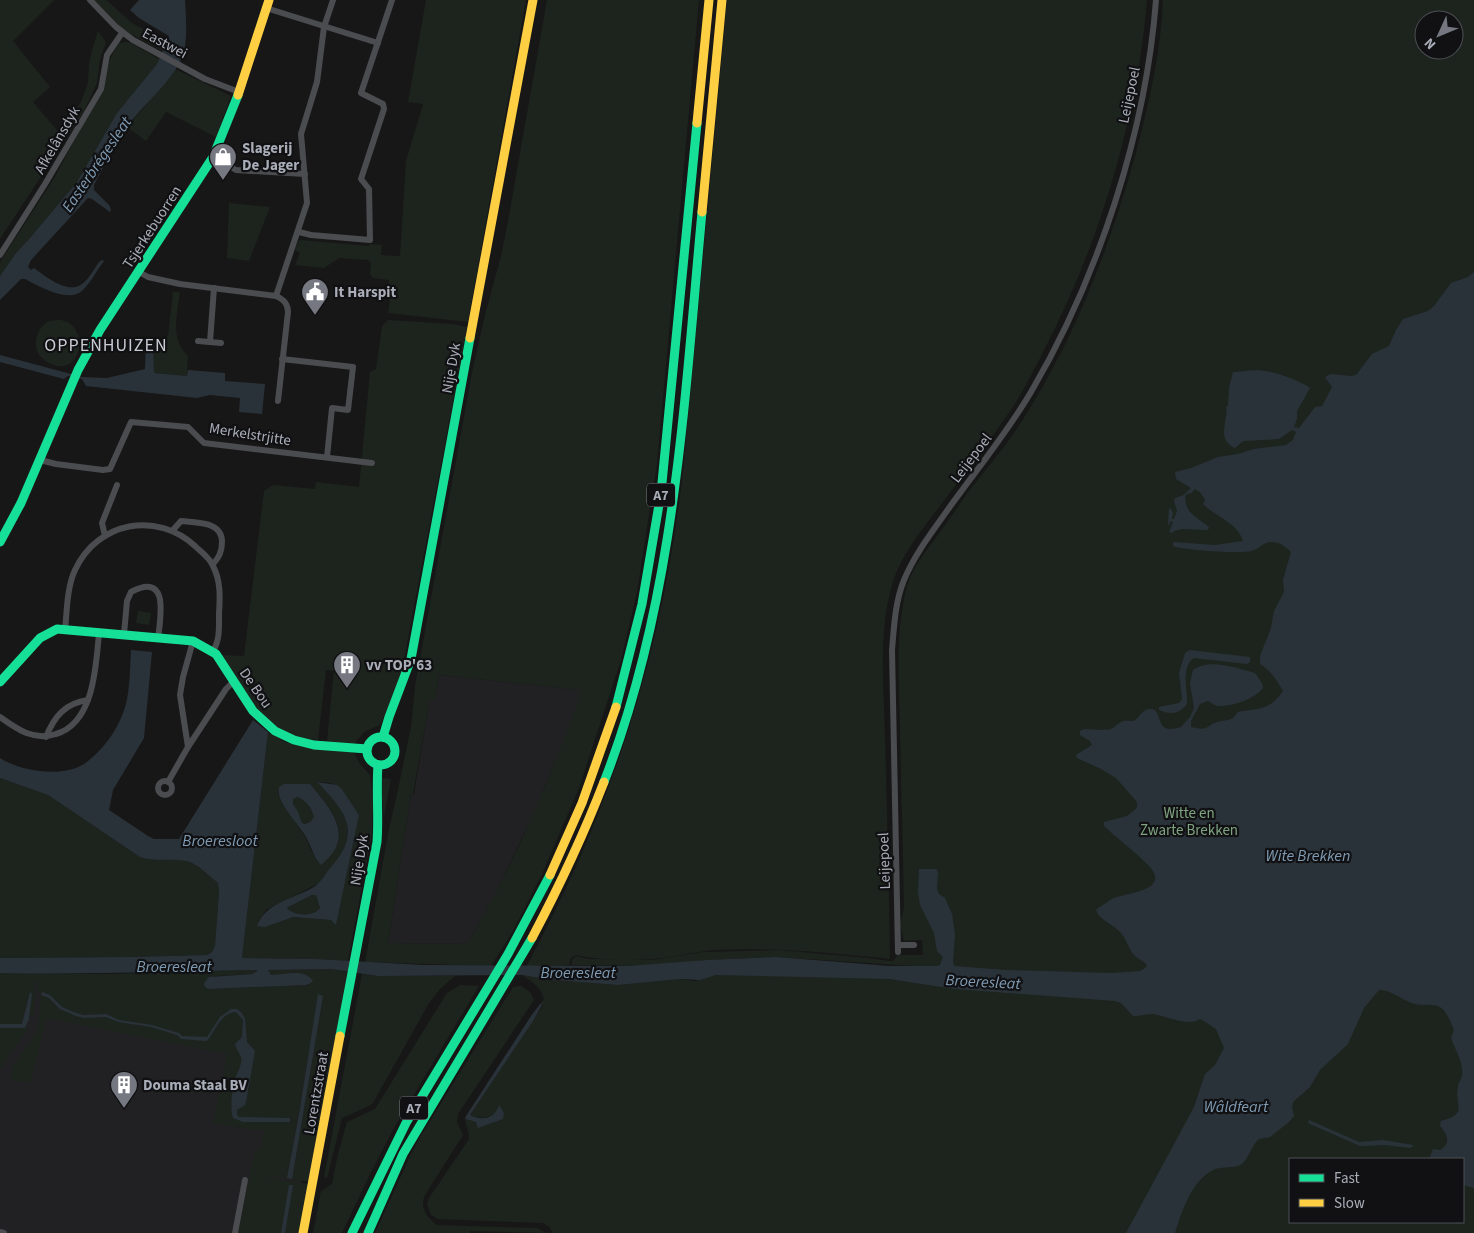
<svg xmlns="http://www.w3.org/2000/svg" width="1474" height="1233" viewBox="0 0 1474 1233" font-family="'Source Sans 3',sans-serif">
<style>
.built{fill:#212123}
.green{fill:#1d241e;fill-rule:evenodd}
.water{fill:#2a3239;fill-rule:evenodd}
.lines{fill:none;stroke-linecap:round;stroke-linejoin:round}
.street{stroke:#4b4c50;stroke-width:6}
.fast{stroke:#16e098;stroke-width:9}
.slow{stroke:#ffcf43;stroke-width:9}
.labels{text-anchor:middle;stroke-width:4.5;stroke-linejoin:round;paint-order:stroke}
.shield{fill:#111113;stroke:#7b7e86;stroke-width:1}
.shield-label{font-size:14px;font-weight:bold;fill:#a8adb8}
.street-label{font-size:15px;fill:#a8adb8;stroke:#111113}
.poi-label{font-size:15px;font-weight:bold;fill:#a8adb8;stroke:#111113;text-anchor:start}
.park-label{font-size:15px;fill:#7fa381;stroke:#111113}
.water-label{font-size:16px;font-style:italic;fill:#7f9bb3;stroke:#111113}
.quarter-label{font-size:18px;letter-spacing:1px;fill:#c9ccd4;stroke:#111113}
</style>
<rect width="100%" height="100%" fill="#171717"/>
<g class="built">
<polygon points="439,675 583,690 561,748 533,815 499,886 468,944 388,943 411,794 414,794 430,698 435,699"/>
<polygon points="40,979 308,999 333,999 293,1233 0,1233 0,1053 19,1019 28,980"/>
</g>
<g class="green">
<polygon points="0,0 54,0 13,41 50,87 33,102 60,134 81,102 88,83 89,63 92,50 98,31 106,42 100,59 97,83 84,111 0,239"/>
<polygon points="94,0 106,0 132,23 166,42 163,51 118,27"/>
<polygon points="426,0 526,0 468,322 388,313 390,300 388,299 389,280 373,278 370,274 371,263 368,260 339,258 324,268 295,265 300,253 295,250 298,241 301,240 368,246 370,244 382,245 381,255 400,256 406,161 423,104 408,102"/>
<path d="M547 0H699L657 464 637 592 621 660 579 788 542 874 513 931 491 966 365 962 389 829 397 794 411 727 415 686 473 367 486 311 501 256 508 221ZM439 675 582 690C567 732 551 774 533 814 514 859 491 901 468 944L388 943 411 794H413L430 699H435Z"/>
<path d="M727 0H1147C1137 119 1100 242 1045 348 1035 368 1025 388 1013 407 991 439 967 470 943 502 925 526 901 554 892 585 878 633 884 688 885 738 887 812 889 885 890 959 832 953 774 947 716 950 698 951 681 956 663 958 636 961 603 961 576 955L571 958 569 965 526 967C587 855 633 737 660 612 670 569 676 525 682 481Z"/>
<path d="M1163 0H1474V1233H553L549 1227 543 1223 438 1219 431 1215 427 1204 429 1198 469 1139V1135L465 1119 476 1122 481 1126 497 1121 499 1106C494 1119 481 1120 470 1115L543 1005 542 1003 540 1004 544 999C541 987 532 982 522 975L553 980 618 985 681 979 695 981 716 975H731C791 975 852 973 910 982L914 966 776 957 707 960 648 966 572 965V960L576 956 589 959 652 960 703 952 779 950 868 958 890 961H893L898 955H923L922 940 904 941 900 924 904 908C903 848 901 788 900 727 899 681 895 631 907 586 913 566 928 549 940 532 950 519 959 505 968 492 984 472 1001 452 1016 430 1072 346 1109 250 1136 153 1149 103 1161 52 1163 0ZM1424 20H1454V50H1424ZM1290 1159H1463V1222H1290Z"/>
<polygon points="126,42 131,43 159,59 157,64 117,113 77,182 30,238 16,253 0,276 0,262 55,177 89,113 107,70 110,59 117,46 120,43"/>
<polygon points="175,69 231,96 216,137 166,112 146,141 127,127 161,88"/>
<polygon points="229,203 270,207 249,261 227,258"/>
<path d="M173 292H180C177 315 170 338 188 356L187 376 154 373 153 339H166L168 337Z"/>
<path d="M61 320C90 325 82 375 54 365 49 363 45 361 41 357 32 348 36 330 46 323 50 320 56 320 61 320Z"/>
<path d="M388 320 452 324 467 327 400 681 380 725 364 732 353 745 327 741 334 671 326 670 318 740C306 739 291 738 281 731 253 713 238 682 221 655L244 656 264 491 273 485 315 489 316 482 359 487 370 372 376 369 382 326Z"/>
<polygon points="138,611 151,613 149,625 136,623"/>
<path d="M268 732 285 742 297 745 354 753 360 764 370 775 373 805 372 833 348 961 316 959 242 958ZM317 782C344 781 345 796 359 815L336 924 331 920 293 917 258 922 266 910 319 883 343 854 348 839 347 823 339 806ZM310 784C331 809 354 831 326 861L312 853C305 830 286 814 278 792Z"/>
<path d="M0 778 48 795 140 857C155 861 176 857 189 862 199 866 210 876 218 883L219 891 215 946 212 952 207 955 130 957 0 958Z"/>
<polygon points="382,778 391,779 384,817 381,791"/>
<path d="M298 797C307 802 311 807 314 817L310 822 305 824 302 823C300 815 292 807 293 799Z"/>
<path d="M312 895H316L320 908C314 917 294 916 287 908L288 907Z"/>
<path d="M331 969 347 972 310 1182 292 1179 323 997 319 995 287 1178 265 1177 309 1184 299 1233H285L293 1185H290L281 1233H238L255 1150H260L264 1130 259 1129V1131L213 1123 227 1054 46 1018 31 1083 10 1080 13 1065 32 1039 38 1027 41 995 48 998 60 1009 84 1018 106 1017 118 1022 151 1027 177 1035 181 1039 208 1040C216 1029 221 1013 236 1012L243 1020 242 1037 236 1042 237 1050 241 1056 242 1062 233 1085 231 1112 233 1117 243 1122H290V1118L239 1117 237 1115V1110L246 1102 254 1056V1049C236 1039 255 1022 237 1009L226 1013 207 1037 182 1036 172 1031 164 1030 152 1025 119 1020 106 1014 84 1015 76 1013 62 1007 50 995 38 993V981L36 980 34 1014 29 1016 32 993 29 994 22 1024H0V973L108 974 259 970 254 974 214 976 209 989 306 985 310 984 279 975H271L267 970Z"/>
<polygon points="362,974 378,976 455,976 440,989 429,1003 373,1103 369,1106 342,1118 328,1175 327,1178 324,1177"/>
<polygon points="460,985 479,986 395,1126 370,1174 342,1233 313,1233 321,1191 332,1184 338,1154 347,1122 375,1109 447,993"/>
<path d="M521 986 530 992 534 1000 458 1114 457 1122 463 1135 425 1195C419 1209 427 1217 437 1225L537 1228 546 1233 470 1231V1233H375L410 1156 420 1137 513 987Z"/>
<polygon points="0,1028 25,1028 28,1030 12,1051 0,1070"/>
</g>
<g class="water">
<path d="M139 0H185C186 16 187 31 185 46 182 73 145 103 129 124 115 142 105 164 94 185V190L109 205 111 210 110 212 92 199 88 198 31 260 28 267 31 270 34 268C45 276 68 295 82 284 89 279 94 269 99 262L102 260 104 261C97 270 91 282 83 290 69 304 39 286 25 279H21L0 300V276L16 253 30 238 77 182 117 113 157 64 169 36 139 18 130 10Z"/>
<path d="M1474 272V1188L1463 1185V1159H1431L1430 1157 1433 1149 1440 1150C1452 1143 1447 1134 1440 1126L1441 1121C1469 1114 1454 1106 1458 1087 1458 1083 1461 1080 1462 1076 1464 1062 1455 1050 1451 1038L1454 1030C1451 1023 1447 1011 1440 1007 1433 1003 1423 1006 1416 1004 1404 1002 1391 989 1379 990L1364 1008 1348 1044 1320 1070 1310 1087 1293 1102 1292 1107 1294 1116 1289 1122 1270 1137 1259 1139C1251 1146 1249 1158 1242 1164 1234 1169 1224 1166 1215 1169 1192 1179 1182 1211 1175 1233H1126L1194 1107 1205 1074 1215 1065 1224 1048 1216 1029C1210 1026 1207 1022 1200 1019 1188 1027 1167 1016 1153 1014 1146 1014 1140 1016 1133 1016L1121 1003 1115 1001 955 989 889 979 716 975 700 980 681 979 618 985 553 980 522 975 378 976 331 969 268 970 271 975C285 975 304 968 313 981L309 984 306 985 209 989 205 987 204 983 209 977 253 974 258 970C172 971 86 975 0 973V958L130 957 207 955 212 952 215 946 219 891 218 883C209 876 196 862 185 861 170 858 155 862 140 857L48 795 0 778V758C21 772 67 779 88 761 106 747 120 726 126 704 130 687 130 668 131 650L152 652 144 738 113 790 109 810 148 836 154 839H179L253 720 268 732 242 958 316 959 423 965 628 966 707 960 776 957 890 966H937L940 965 943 957 937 951 934 933 920 905 918 892 919 869H936L938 872 937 889 939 894 945 898 952 914 955 934 953 961 954 966 1005 970 1111 973 1141 971 1147 966C1144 960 1139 960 1135 956 1128 949 1127 939 1120 932 1113 924 1099 920 1096 910 1098 908 1110 900 1112 899 1122 893 1171 892 1150 867 1136 852 1119 840 1104 826V822L1127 816 1137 808V802L1116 778 1101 769 1077 758 1076 755 1092 745 1090 741 1080 735V731L1084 729C1092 729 1103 731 1111 729 1116 727 1118 722 1124 721 1127 720 1132 722 1135 720 1141 716 1142 709 1150 709 1162 708 1156 729 1170 729 1173 729 1178 728 1181 727L1190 717 1194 708 1190 683 1193 670C1211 658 1235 668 1255 673L1262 683 1263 688C1254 699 1234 706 1219 706 1215 706 1212 703 1208 701L1200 704 1191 721V727C1210 731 1204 727 1217 722 1223 720 1228 721 1233 718L1238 712C1260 708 1269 711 1283 691 1277 680 1271 671 1260 664V656L1271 628 1274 611 1284 592 1283 580 1291 552C1285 546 1280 542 1271 542 1263 542 1258 550 1251 551 1240 554 1183 550 1173 546V542L1215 545 1243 541C1238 523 1216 517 1203 504L1205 500 1200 492 1195 489 1191 493 1187 494 1185 496C1185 514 1197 517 1209 527L1208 530 1182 529 1174 531 1173 533 1169 532 1173 522 1171 521 1168 526 1169 508 1171 509 1173 513 1172 519H1174L1177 511 1174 501 1175 498 1184 495 1191 488 1176 479 1175 472 1191 468 1218 457 1238 454 1254 449 1286 445 1293 440 1296 432 1292 430 1279 439 1243 441 1235 448C1215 439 1229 420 1226 407L1228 406 1229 388 1233 372C1243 372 1255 369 1265 371 1276 372 1300 381 1310 388L1297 411V419L1294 427 1299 428 1315 407 1322 406 1332 387 1325 377 1331 374 1351 376 1356 375 1372 354 1389 346 1396 330 1403 319 1428 311 1434 306 1451 283 1468 277Z"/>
<polygon points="146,339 153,339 154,373 187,376 188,370 225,373 225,381 265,384 262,414 239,412 240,398 210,395 197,398 86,386 82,379 68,376 64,379 0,362 0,355 82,377 107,378 145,369"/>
<path d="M1190 650 1250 657V662L1247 664 1194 658C1180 667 1188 691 1187 704 1179 714 1171 715 1159 710V707L1179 703 1182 699 1179 673 1185 653Z"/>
<path d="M317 782 337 785 342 789 359 815 336 925 331 920 293 917 265 927 257 926C265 903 293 899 312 888 321 883 325 874 332 866 363 831 344 810 317 782ZM312 895H316L320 908C314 917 294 916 287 908L288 907Z"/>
<path d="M284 784H310C331 809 357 837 321 865 312 855 311 844 304 834 297 823 287 813 282 802 279 797 278 792 279 787ZM298 797C307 802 311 807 314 817L310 822 305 824 302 823 298 812 293 804V799Z"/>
<polygon points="30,992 32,994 29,1019 25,1028 0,1028 0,1024 22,1024"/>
<path d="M42 992 50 995 62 1007 76 1013 84 1015 106 1014 119 1020 152 1025 179 1033 182 1036 207 1037 220 1017 231 1009H237L242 1013 245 1019 247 1042 255 1051 246 1102 245 1105 237 1110V1115L239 1117 290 1118V1122H243L233 1118C230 1111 232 1089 234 1082 236 1075 240 1069 241 1063 243 1055 236 1051 235 1044L242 1037 243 1020 236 1012C221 1013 216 1029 208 1040L205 1041 181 1039 177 1035 151 1027 118 1022 106 1017 84 1018 76 1016 60 1009 49 998 41 995Z"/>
<polygon points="318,994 323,996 292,1179 287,1178 299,1115"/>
<path d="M543 1003 533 1021 470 1115C481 1121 495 1119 499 1105L504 1113 503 1119 478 1128 476 1122 465 1119 466 1116 531 1016 540 1004Z"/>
<polygon points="1309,1120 1359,1142 1383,1140 1413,1145 1413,1146 1410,1148 1385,1145 1360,1146 1310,1124 1308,1122"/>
<polygon points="289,1185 293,1185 285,1233 281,1233"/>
</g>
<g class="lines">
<g class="street">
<polyline points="90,0 116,27 133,40 205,79 239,92"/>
<polyline points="266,8 378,43"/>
<polyline points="213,157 236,170 305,174"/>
<polyline points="299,232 311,235 370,240 369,189 361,179 384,109 383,104 361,93 392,0"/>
<polyline points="0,255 45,184 101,89 107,55 122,33"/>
<path d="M139 272 148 277 180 284 276 296C283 299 288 303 288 312L278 401"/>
<polyline points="276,296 307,203 301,134 317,82 324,27 333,0"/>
<polyline points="198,341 221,343"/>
<polyline points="210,342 214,288"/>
<polyline points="282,359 353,367 348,410 332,408 327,457"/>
<polyline points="40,460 56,464 103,470 110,469 131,422 188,427 204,443 372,463"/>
<path d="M173 530 181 521C197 523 222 521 222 542 222 552 219 557 213 564"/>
<polyline points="105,536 102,523 117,485"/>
<path d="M65 630C67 610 67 587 75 570 98 521 157 511 195 546 201 552 210 558 213 566 221 581 220 598 219 614 219 627 220 640 213 651"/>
<path d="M124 634 127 601 131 592C169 572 161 615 158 638"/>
<path d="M0 717C18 730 34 741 56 734 94 723 96 666 99 633"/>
<path d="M46 737C54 717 65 703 88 700"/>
<polyline points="188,747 180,695 183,677 193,641"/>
<circle cx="165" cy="788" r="7"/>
<polyline points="168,782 188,747 226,689 233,682"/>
<polyline points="898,945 914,945"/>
<path d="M898 952 892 650C894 627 895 602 904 580 914 556 929 536 944 515 973 474 1005 436 1031 392 1098 278 1146 132 1156 0"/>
<polyline points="0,1232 4,1233"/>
<polyline points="235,1233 245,1180"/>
</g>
<g class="fast">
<polyline points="0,542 21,503 78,370 100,330 213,157 238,95"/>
<polyline points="0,682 40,638 57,629 193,641 216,654 253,711 275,731 294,740 314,745 367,749"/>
<polyline points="616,707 642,604 661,493 697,123"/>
<circle cx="381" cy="751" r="14"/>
<polyline points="383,737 389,717 411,659 470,338"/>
<path d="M604 782C675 600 684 404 702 212"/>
<path d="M340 1036 377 842C379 816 376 791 378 765"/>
<polyline points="352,1233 406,1123 508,954 550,875"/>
<polyline points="368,1233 403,1154 532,938"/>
</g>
<g class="slow">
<polyline points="238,95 269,0"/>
<polyline points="697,123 709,0"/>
<polyline points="702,212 722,0"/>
<polyline points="470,338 533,0"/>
<polyline points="550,875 582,803 616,707"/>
<path d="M532 938C559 887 583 836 604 782"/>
<polyline points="303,1233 340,1036"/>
</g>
</g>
<defs>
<symbol id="shop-pin" viewBox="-11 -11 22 30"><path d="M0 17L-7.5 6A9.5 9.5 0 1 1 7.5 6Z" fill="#757880" stroke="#111113"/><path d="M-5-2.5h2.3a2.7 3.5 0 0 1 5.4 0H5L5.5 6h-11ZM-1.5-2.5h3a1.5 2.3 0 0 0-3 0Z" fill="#fff"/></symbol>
<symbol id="civic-pin" viewBox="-11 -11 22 30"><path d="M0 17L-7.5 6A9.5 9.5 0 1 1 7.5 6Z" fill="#757880" stroke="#111113"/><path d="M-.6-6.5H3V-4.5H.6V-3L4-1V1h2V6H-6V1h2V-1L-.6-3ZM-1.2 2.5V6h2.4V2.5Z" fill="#fff"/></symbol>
<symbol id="building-pin" viewBox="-11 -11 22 30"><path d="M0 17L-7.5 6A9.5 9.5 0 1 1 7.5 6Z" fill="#757880" stroke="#111113"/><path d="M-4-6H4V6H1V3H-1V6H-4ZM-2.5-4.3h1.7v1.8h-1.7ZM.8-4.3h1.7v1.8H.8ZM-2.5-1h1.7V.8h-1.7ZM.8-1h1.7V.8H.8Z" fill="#fff"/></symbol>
</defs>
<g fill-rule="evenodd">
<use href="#shop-pin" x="207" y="141" width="32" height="43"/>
<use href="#civic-pin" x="299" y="276" width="32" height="43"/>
<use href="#building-pin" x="331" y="649" width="32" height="43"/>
<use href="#building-pin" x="108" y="1069" width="32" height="43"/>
</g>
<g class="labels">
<g class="shield">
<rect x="647" y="483.5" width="28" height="23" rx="4"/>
<rect x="400" y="1096.5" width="28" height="23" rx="4"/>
</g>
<g class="shield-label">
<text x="661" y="500">A7</text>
<text x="414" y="1113">A7</text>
</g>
<g class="street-label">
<text transform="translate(165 43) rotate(28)" y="5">Eastwei</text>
<text transform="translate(1129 95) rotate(-78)" y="5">Leijepoel</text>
<text transform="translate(57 140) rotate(-60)" y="5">Afkelânsdyk</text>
<text transform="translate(152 227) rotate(-57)" y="5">Tsjerkebuorren</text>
<text transform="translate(451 368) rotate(-80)" y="5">Nije Dyk</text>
<text transform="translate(250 434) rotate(9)" y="5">Merkelstrjitte</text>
<text transform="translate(971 458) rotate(-53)" y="5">Leijepoel</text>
<text transform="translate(256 688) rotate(55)" y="5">De Bou</text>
<text transform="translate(359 860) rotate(-81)" y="5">Nije Dyk</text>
<text transform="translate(884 861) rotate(-92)" y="5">Leijepoel</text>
<text transform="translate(316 1093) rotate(-80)" y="5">Lorentzstraat</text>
</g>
<g class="poi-label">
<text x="242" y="153">Slagerij<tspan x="242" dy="17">De Jager</tspan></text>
<text x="334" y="297">It Harspit</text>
<text x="366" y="670">vv TOP'63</text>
<text x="143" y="1090">Douma Staal BV</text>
</g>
<g class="park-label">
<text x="1189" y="818">Witte en<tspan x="1189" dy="17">Zwarte Brekken</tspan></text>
</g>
<g class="water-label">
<text transform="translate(96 164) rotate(-56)" y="6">Easterbrégesleat</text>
<text x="220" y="846">Broeresloot</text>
<text x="1308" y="861">Wite Brekken</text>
<text x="174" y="972">Broeresleat</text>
<text x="578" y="978">Broeresleat</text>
<text transform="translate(983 981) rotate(3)" y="6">Broeresleat</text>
<text x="1236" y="1112">Wâldfeart</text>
</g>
<g class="quarter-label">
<text x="106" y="351">OPPENHUIZEN</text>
</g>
</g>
<rect x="1289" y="1158" width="175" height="65" fill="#111113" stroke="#4d4f55"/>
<rect x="1299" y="1174" width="25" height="8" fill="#16e098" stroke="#4d4f55"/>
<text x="1334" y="1183" font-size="15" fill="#a8adb8">Fast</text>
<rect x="1299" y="1199" width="25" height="8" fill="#ffcf43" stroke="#4d4f55"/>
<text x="1334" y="1208" font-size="15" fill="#a8adb8">Slow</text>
<g transform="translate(1439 35) rotate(226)"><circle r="24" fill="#111113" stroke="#4d4f55"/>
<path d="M0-4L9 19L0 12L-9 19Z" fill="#757880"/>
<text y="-8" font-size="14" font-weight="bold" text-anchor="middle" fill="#a8adb8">N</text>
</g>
</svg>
